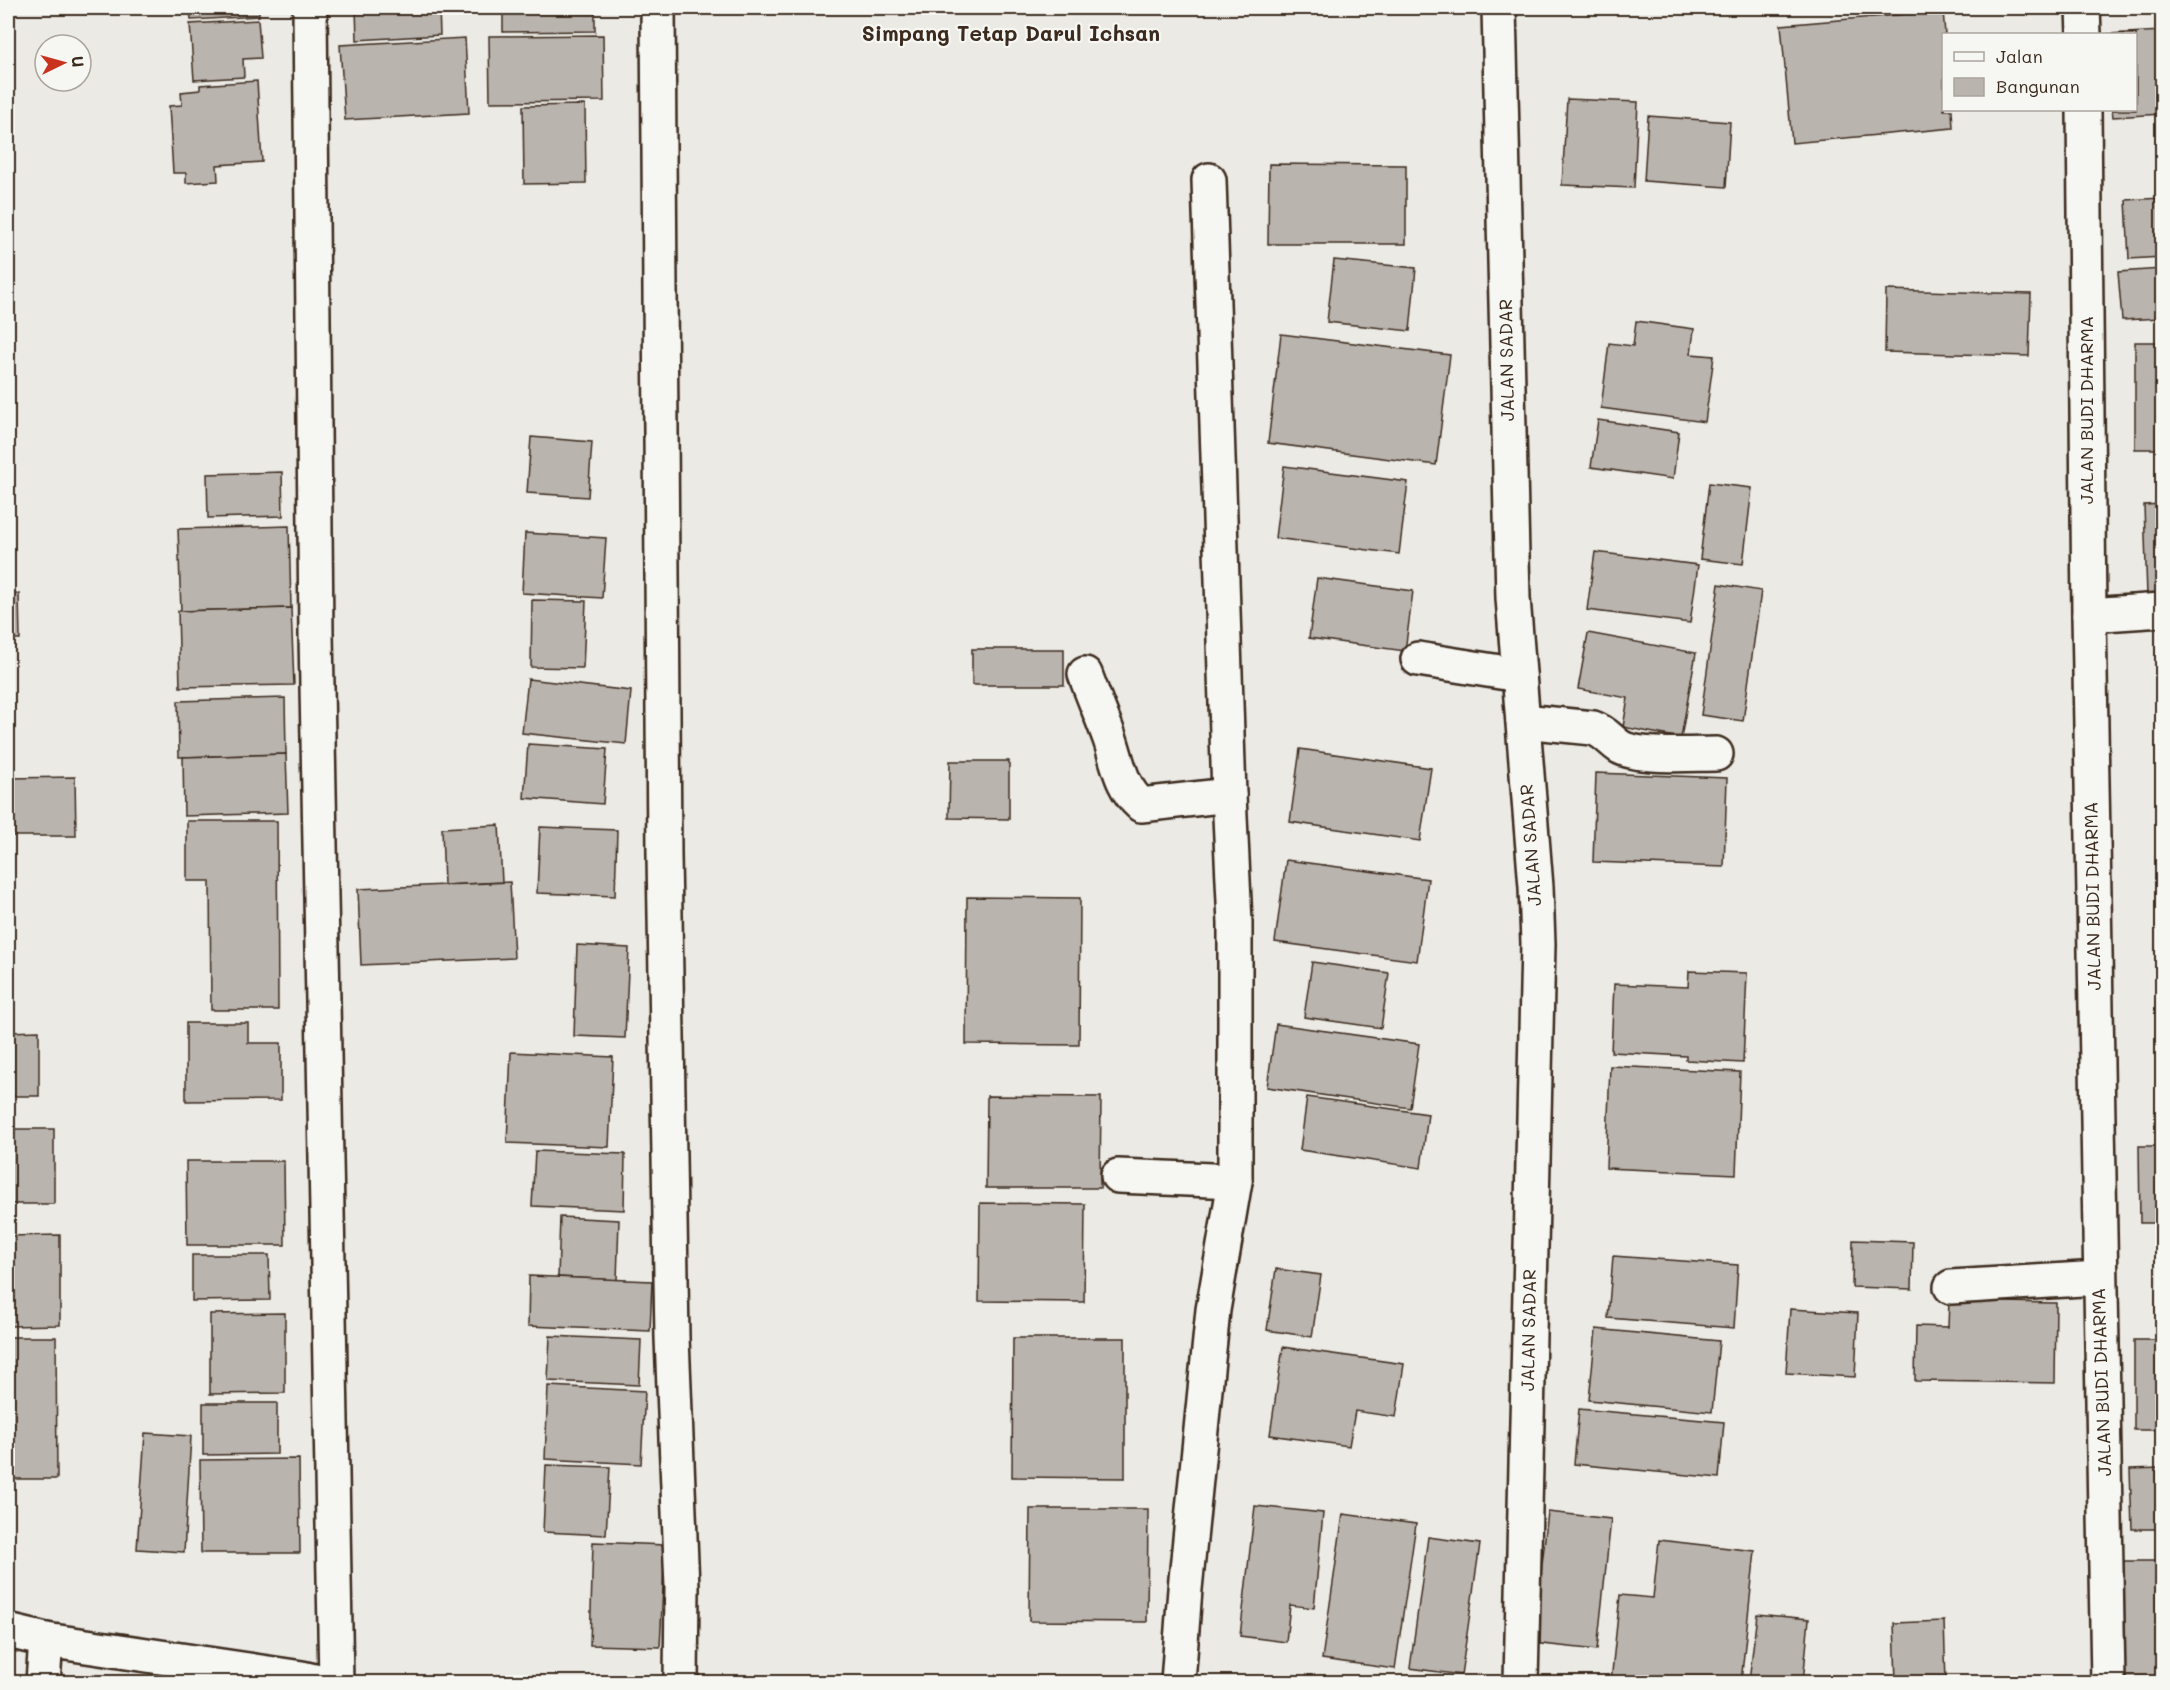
<svg xmlns="http://www.w3.org/2000/svg" width="2170" height="1690" viewBox="0 0 2170 1690" font-family="Mali,sans-serif">
<style>
.building{fill:#bab4ae;stroke:#3b2a1e;stroke-width:1.5}
.lines{fill:none;stroke-linecap:round;stroke-linejoin:round}
.minor-casing{stroke:#3b2a1e;stroke-width:38}
.minor{stroke:#f6f6f2;stroke-width:33}
.labels{text-anchor:middle;stroke-width:4.5;stroke-linejoin:round;paint-order:stroke}
.street-label{font-size:18px;fill:#3b2a1e;stroke:#f6f6f2}
.quarter-label{font-size:21px;font-weight:bold;fill:#3b2a1e;stroke:#f6f6f2}
</style>
<rect width="100%" height="100%" fill="#ebeae5"/>
<filter id="ink" filterUnits="userSpaceOnUse"><feTurbulence type="fractalNoise" baseFrequency=".0167" numOctaves="2"/><feDisplacementMap in="SourceGraphic" scale="12" xChannelSelector="R" yChannelSelector="G"/><feConvolveMatrix kernelMatrix="1 2 1 2 8 2 1 2 1" color-interpolation-filters="sRGB"/></filter>
<g filter="url(#ink)">
<g class="building">
<polygon points="190,8 259,8 259,16 191,20"/>
<polygon points="356,8 439,8 440,35 357,40"/>
<polygon points="503,8 595,8 595,31 503,32"/>
<polygon points="2143,8 2162,8 2162,12 2143,13"/>
<polygon points="1943,11 1945,34 1944,34 1944,110 1952,110 1953,128 1792,143 1781,25"/>
<polygon points="258,20 261,58 243,59 244,77 194,80 190,24"/>
<polygon points="2162,31 2162,114 2113,117 2112,110 2136,110 2136,34 2108,34"/>
<polygon points="603,35 604,101 490,102 489,36"/>
<polygon points="465,38 469,113 345,120 340,45"/>
<polygon points="257,81 262,162 217,165 218,181 186,183 186,173 173,173 169,106 182,105 181,92 200,90 200,85"/>
<polygon points="1567,99 1638,102 1634,188 1562,185"/>
<polygon points="585,105 586,183 524,184 523,106"/>
<polygon points="1648,116 1730,122 1726,187 1644,181"/>
<polygon points="1269,164 1406,165 1406,244 1268,244"/>
<polygon points="2162,198 2162,257 2129,259 2126,200"/>
<polygon points="1334,260 1416,268 1410,331 1327,322"/>
<polygon points="2162,269 2162,318 2122,320 2118,272"/>
<polygon points="1886,290 2031,294 2029,356 1885,352"/>
<polygon points="1636,321 1694,329 1691,354 1714,356 1705,422 1601,408 1609,343 1633,346"/>
<polygon points="1281,334 1450,355 1436,465 1268,443"/>
<rect x="2135" y="342" width="27" height="107"/>
<polygon points="1598,420 1679,432 1673,479 1591,467"/>
<polygon points="531,437 592,442 588,497 527,493"/>
<polygon points="1284,466 1408,482 1399,554 1275,538"/>
<polygon points="282,472 283,516 208,518 207,474"/>
<polygon points="1709,483 1752,488 1743,564 1700,559"/>
<polygon points="2162,504 2162,595 2147,596 2144,505"/>
<polygon points="289,526 291,608 181,611 178,529"/>
<polygon points="525,533 606,538 602,598 522,593"/>
<polygon points="1595,552 1698,565 1690,623 1587,610"/>
<polygon points="1317,578 1413,591 1405,651 1309,638"/>
<polygon points="1719,584 1761,591 1743,721 1701,715"/>
<polygon points="8,594 19,594 20,639 8,639"/>
<polygon points="532,600 586,601 583,668 531,667"/>
<polygon points="291,608 294,685 180,687 178,611"/>
<polygon points="1588,633 1696,653 1681,738 1623,727 1628,698 1578,689"/>
<rect x="972" y="649" width="92" height="36"/>
<polygon points="528,679 631,691 626,744 522,733"/>
<polygon points="285,698 286,754 179,757 178,701"/>
<polygon points="528,744 607,749 603,804 524,798"/>
<polygon points="1300,749 1431,768 1420,841 1290,822"/>
<polygon points="286,754 288,813 184,816 183,757"/>
<polygon points="950,761 1009,761 1009,819 949,818"/>
<polygon points="1596,773 1727,778 1724,867 1593,862"/>
<polygon points="75,777 76,836 8,836 8,778"/>
<polygon points="187,821 277,821 278,1010 211,1010 210,881 187,881"/>
<polygon points="499,825 502,882 444,885 442,828"/>
<polygon points="540,827 617,830 615,896 537,893"/>
<polygon points="1286,860 1428,879 1417,961 1275,942"/>
<polygon points="510,882 514,958 361,965 358,889"/>
<polygon points="967,897 1080,898 1079,1045 966,1044"/>
<polygon points="577,945 629,948 625,1038 574,1036"/>
<polygon points="1312,962 1389,973 1381,1028 1304,1017"/>
<polygon points="1689,971 1747,973 1743,1063 1686,1060 1686,1056 1611,1052 1614,984 1688,987"/>
<polygon points="186,1023 248,1023 248,1043 281,1043 281,1100 186,1101"/>
<polygon points="1276,1024 1419,1044 1410,1108 1267,1087"/>
<polygon points="39,1031 39,1096 8,1096 8,1032"/>
<polygon points="511,1052 613,1057 609,1147 507,1143"/>
<polygon points="1610,1066 1740,1072 1736,1174 1606,1168"/>
<polygon points="987,1096 1101,1097 1100,1188 986,1188"/>
<polygon points="1307,1097 1428,1114 1421,1168 1300,1150"/>
<rect x="8" y="1129" width="46" height="75"/>
<polygon points="2139,1146 2162,1146 2162,1223 2140,1223"/>
<polygon points="535,1151 625,1154 624,1210 532,1206"/>
<polygon points="186,1161 284,1161 285,1245 187,1245"/>
<polygon points="980,1203 1085,1204 1084,1302 979,1301"/>
<polygon points="560,1217 619,1220 617,1280 558,1277"/>
<polygon points="60,1235 60,1325 8,1326 8,1236"/>
<polygon points="1853,1240 1913,1242 1912,1289 1852,1287"/>
<polygon points="192,1255 269,1255 270,1300 192,1301"/>
<polygon points="1613,1256 1738,1265 1734,1328 1608,1318"/>
<polygon points="1276,1269 1321,1275 1312,1337 1267,1330"/>
<polygon points="529,1276 652,1281 650,1331 528,1326"/>
<polygon points="1949,1301 2056,1303 2055,1383 1915,1381 1916,1326 1948,1327"/>
<polygon points="1790,1309 1858,1313 1855,1377 1786,1373"/>
<polygon points="285,1313 285,1393 210,1394 210,1314"/>
<polygon points="1596,1329 1719,1341 1712,1412 1589,1400"/>
<polygon points="550,1336 641,1340 639,1385 548,1381"/>
<polygon points="8,1337 56,1337 57,1479 8,1479"/>
<polygon points="1013,1338 1125,1338 1125,1478 1012,1477"/>
<rect x="2134" y="1340" width="28" height="90"/>
<polygon points="1283,1347 1404,1364 1396,1417 1355,1411 1349,1446 1270,1435"/>
<polygon points="548,1386 645,1391 641,1464 545,1459"/>
<polygon points="203,1403 277,1403 277,1454 203,1455"/>
<polygon points="1579,1409 1724,1422 1719,1478 1574,1464"/>
<polygon points="145,1433 191,1436 184,1552 137,1549"/>
<polygon points="299,1459 300,1553 201,1553 200,1460"/>
<polygon points="546,1465 610,1467 606,1535 543,1532"/>
<polygon points="2162,1468 2162,1529 2132,1529 2130,1469"/>
<polygon points="1255,1506 1323,1513 1314,1608 1290,1605 1286,1642 1240,1636"/>
<polygon points="1030,1509 1148,1509 1147,1622 1029,1621"/>
<polygon points="1548,1512 1611,1519 1597,1650 1533,1643"/>
<polygon points="1343,1514 1416,1524 1395,1669 1322,1659"/>
<polygon points="1428,1537 1480,1544 1461,1675 1410,1668"/>
<polygon points="1659,1540 1755,1551 1741,1682 1611,1682 1620,1595 1653,1598"/>
<polygon points="593,1542 665,1545 660,1647 590,1645"/>
<rect x="2120" y="1561" width="42" height="121"/>
<polygon points="1757,1614 1809,1619 1803,1682 1749,1682"/>
<polygon points="1944,1621 1946,1682 1896,1682 1894,1623"/>
</g>
<g class="lines">
<defs>
<g id="minor">
<polyline points="310,8 316,634 336,1682"/>
<polyline points="658,8 664,855 672,1338 682,1587 681,1682"/>
<polyline points="1499,8 1513,598 1536,887 1538,944 1521,1682"/>
<polyline points="2083,8 2084,34"/>
<polyline points="2084,110 2089,615 2108,1682"/>
<polyline points="2089,615 2162,610"/>
<polyline points="1418,659 1519,675"/>
<path d="M1085 674C1093 696 1102 717 1110 739 1118 763 1121 787 1141 805L1229 795"/>
<path d="M1523 721 1593 728C1605 732 1610 740 1620 747 1639 758 1693 754 1716 754"/>
<polyline points="1118,1176 1235,1181"/>
<polyline points="1951,1287 2099,1278"/>
<polyline points="8,1631 46,1640 302,1678 319,1682"/>
<polyline points="43,1682 46,1640"/>
<polyline points="1178,1682 1185,1589 1213,1310 1235,1181 1235,923 1229,795 1209,180"/>
</g>
</defs>
<use href="#minor" class="minor-casing"/>
<use href="#minor" class="minor"/>
</g>
</g>
<g class="labels">
<g class="street-label">
<text transform="translate(1507 360) rotate(-91)" y="6">JALAN SADAR</text>
<text transform="translate(2087 410) rotate(-90)" y="6">JALAN BUDI DHARMA</text>
<text transform="translate(1531 845) rotate(-94)" y="6">JALAN SADAR</text>
<text transform="translate(2093 896) rotate(-91)" y="6">JALAN BUDI DHARMA</text>
<text transform="translate(1529 1330) rotate(-89)" y="6">JALAN SADAR</text>
<text transform="translate(2102 1382) rotate(-92)" y="6">JALAN BUDI DHARMA</text>
</g>
<g class="quarter-label">
<text x="1011" y="41">Simpang Tetap Darul Ichsan</text>
</g>
</g>
<rect width="2170" height="1690" fill="none" stroke="#f6f6f2" stroke-width="30"/>
<rect x="15" y="15" width="2140" height="1660" fill="none" stroke="#3b2a1e" stroke-width="2" filter="url(#ink)"/>
<rect x="1942" y="33" width="195" height="78" fill="#f6f6f2" stroke="#aba49d" stroke-width="1.5"/>
<rect x="1954" y="52" width="30" height="9" fill="#f6f6f2" stroke="#aba49d" stroke-width="1.5"/>
<text x="1996" y="63" font-size="18" fill="#3b2a1e">Jalan</text>
<rect x="1954" y="78" width="30" height="18" fill="#bab4ae" stroke="#aba49d" stroke-width="1.5"/>
<text x="1996" y="93" font-size="18" fill="#3b2a1e">Bangunan</text>
<g transform="translate(63 63) rotate(85)"><circle r="28" fill="#f6f6f2" stroke="#aba49d" stroke-width="1.5"/>
<path d="M0-4.5L10 22L0 15L-10 22Z" fill="#c8321e"/>
<text y="-9" font-size="16" font-weight="bold" text-anchor="middle" fill="#3b2a1e">U</text>
</g>
</svg>
